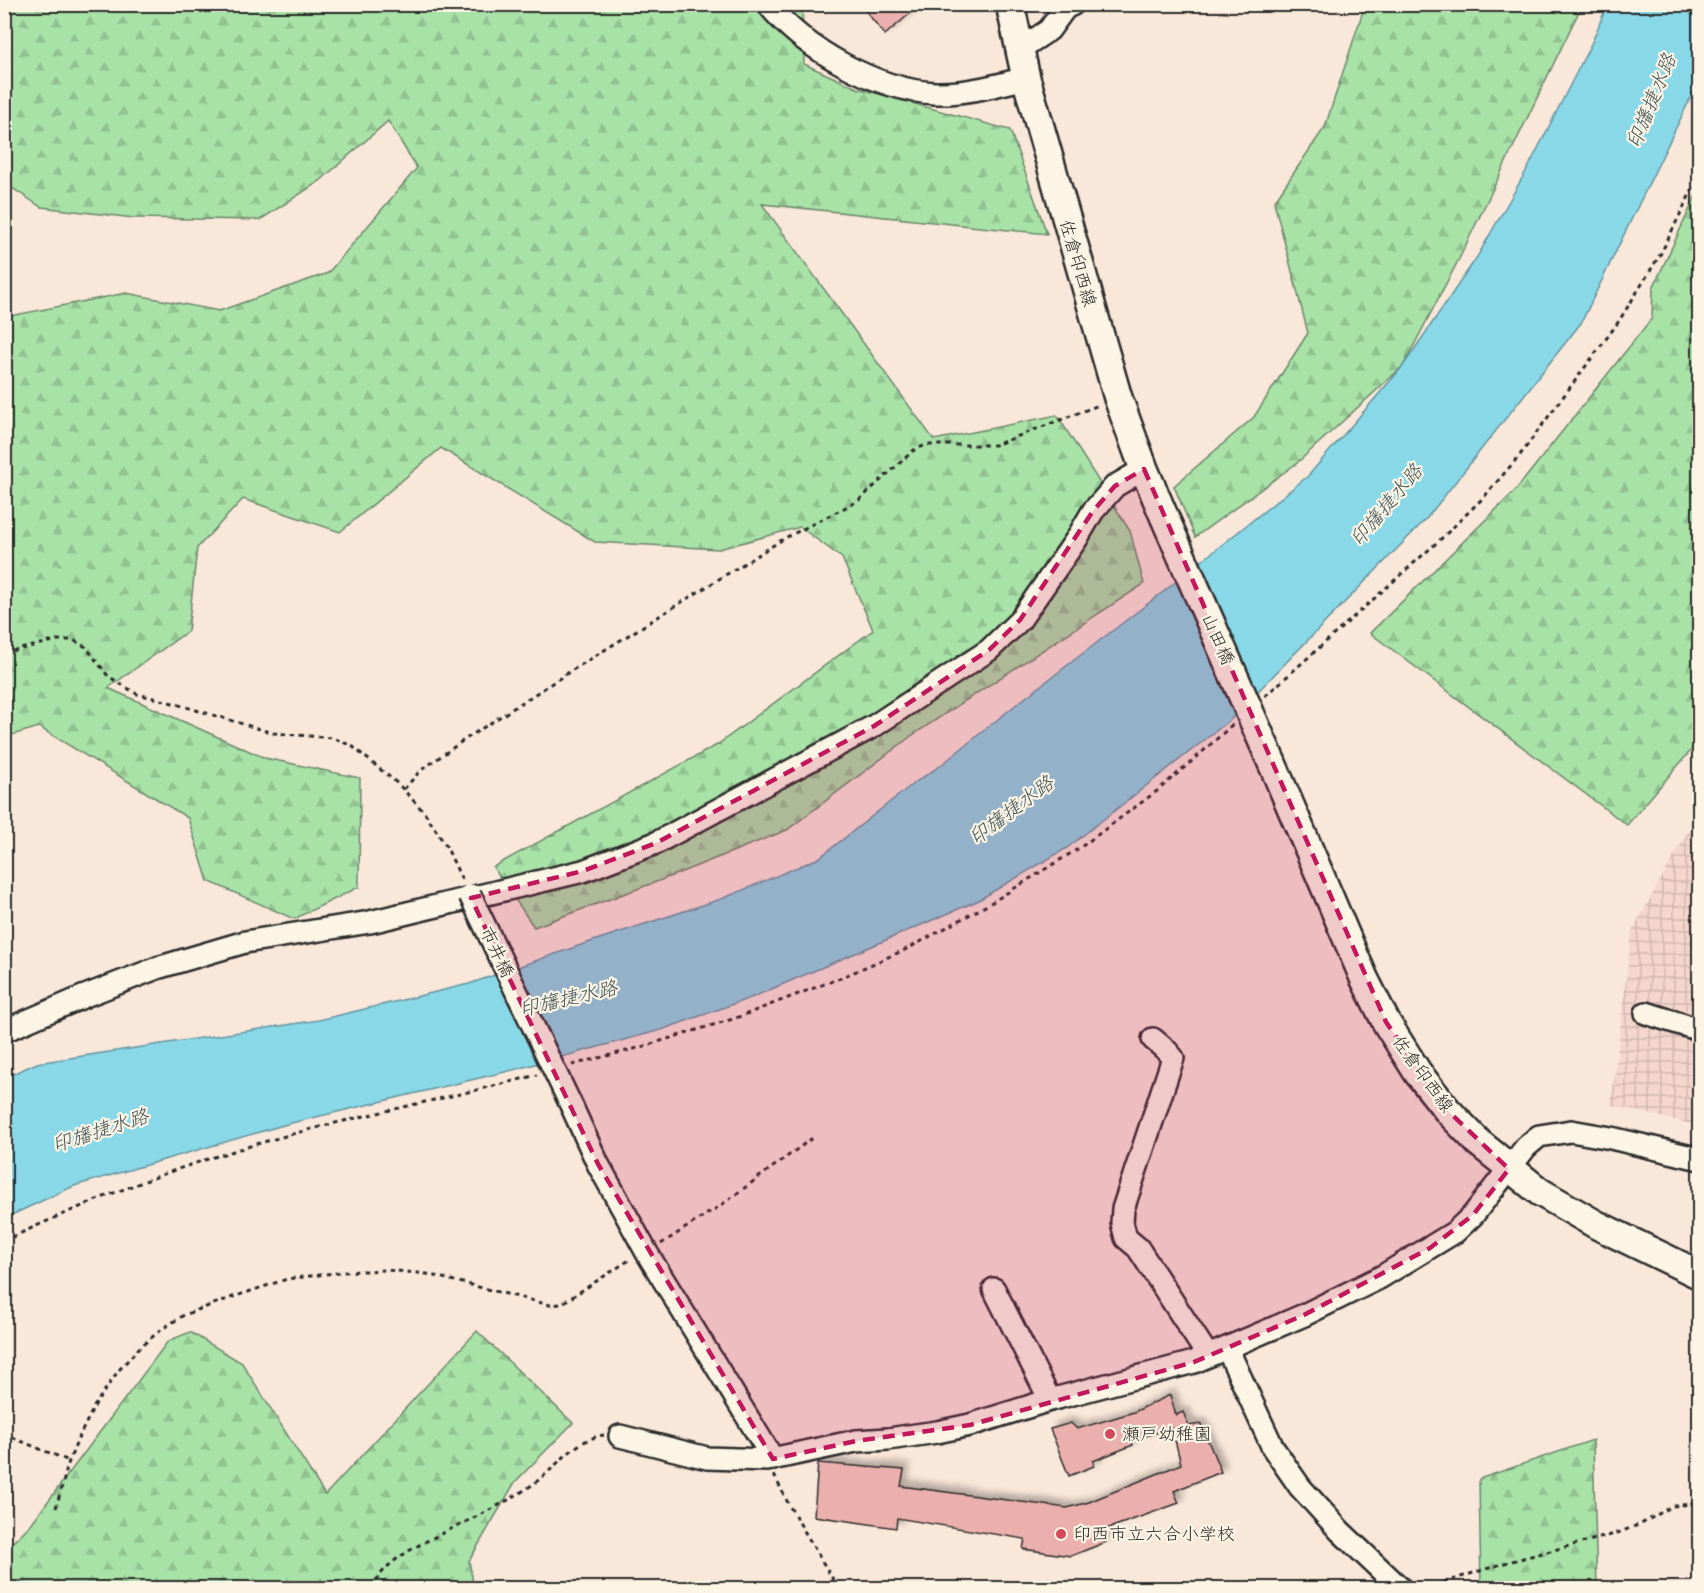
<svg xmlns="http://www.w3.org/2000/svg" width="1704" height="1593" viewBox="0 0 1704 1593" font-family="Pangolin,'Klee One',sans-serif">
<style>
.industrial{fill:url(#industrial-grid)}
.forest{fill:url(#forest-firs);stroke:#6a8669;stroke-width:1.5}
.water{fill:#89d8e7;stroke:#63939c;stroke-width:1.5}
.building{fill:#ebb0ae;stroke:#2b2b2b;stroke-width:1.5;filter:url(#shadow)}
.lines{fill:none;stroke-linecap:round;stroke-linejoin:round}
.minor-casing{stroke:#2b2b2b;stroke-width:26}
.major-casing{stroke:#2b2b2b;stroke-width:32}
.path{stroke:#2b2b2b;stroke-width:3;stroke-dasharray:4.5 4.5;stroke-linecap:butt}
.minor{stroke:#fcf5e5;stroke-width:21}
.major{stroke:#fcf5e5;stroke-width:27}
.minor-bridge-casing{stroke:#2b2b2b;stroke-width:26;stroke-linecap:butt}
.major-bridge-casing{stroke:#2b2b2b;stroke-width:32;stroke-linecap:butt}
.minor-bridge{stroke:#fcf5e5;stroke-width:21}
.major-bridge{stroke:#fcf5e5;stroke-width:27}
.marked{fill:#c2185b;fill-opacity:0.2;stroke:#c2185b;stroke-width:4.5;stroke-dasharray:12 8;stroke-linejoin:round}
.poi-dot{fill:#d1495b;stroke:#fcf5e5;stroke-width:2}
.labels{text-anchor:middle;stroke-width:4.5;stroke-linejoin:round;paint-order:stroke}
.street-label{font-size:18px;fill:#2b2b2b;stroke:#fcf5e5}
.poi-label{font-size:18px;fill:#2b2b2b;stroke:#fcf5e5;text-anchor:start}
.water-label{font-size:20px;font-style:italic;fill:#42565a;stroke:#fcf5e5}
</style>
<defs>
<pattern id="industrial-grid" width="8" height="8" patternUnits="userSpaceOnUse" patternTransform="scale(1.5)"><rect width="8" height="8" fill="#f5d6cd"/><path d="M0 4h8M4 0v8" fill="none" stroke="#d2b8b0"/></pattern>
<pattern id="forest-firs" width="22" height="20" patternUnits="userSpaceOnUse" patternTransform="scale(1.5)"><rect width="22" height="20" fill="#a8e2a7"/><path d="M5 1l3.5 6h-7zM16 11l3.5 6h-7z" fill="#91c290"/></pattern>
<filter id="shadow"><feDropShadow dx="5.5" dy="-5.5" stdDeviation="3" flood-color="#0004"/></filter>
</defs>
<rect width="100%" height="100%" fill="#f9e7da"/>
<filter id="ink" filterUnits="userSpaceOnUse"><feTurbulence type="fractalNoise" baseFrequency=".0167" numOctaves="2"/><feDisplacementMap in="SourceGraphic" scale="12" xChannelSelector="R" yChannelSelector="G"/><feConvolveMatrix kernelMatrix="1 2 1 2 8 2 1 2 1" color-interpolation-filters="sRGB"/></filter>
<g filter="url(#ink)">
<polygon class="industrial" points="1699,819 1699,1126 1611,1105 1632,931 1686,835"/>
<g class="forest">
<polygon points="5,5 802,5 804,64 857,88 1010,130 1047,234 762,204 934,440 1057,415 1130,531 1144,584 914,734 787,830 664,879 534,927 493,867 717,745 873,630 842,558 800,527 719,549 595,542 441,448 340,532 243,499 197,548 188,631 108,688 265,758 360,778 359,887 294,919 208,881 188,818 39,727 5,737 5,317 126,293 219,311 328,273 417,168 388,121 320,181 260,220 134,218 41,207 5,183"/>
<polygon points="1365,5 1582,5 1459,259 1403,366 1297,463 1195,537 1174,486 1254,417 1308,333 1274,202 1325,127"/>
<polygon points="1699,189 1699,741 1627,825 1370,633 1515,491 1652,318 1653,288"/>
<polygon points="477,1331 573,1423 515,1482 469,1561 474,1588 5,1588 5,1550 31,1524 168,1341 190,1332 242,1363 325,1495"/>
<polygon points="1593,1440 1597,1588 1481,1588 1479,1479"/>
</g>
<polygon class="water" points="1607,5 1699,5 1699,77 1692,95 1581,323 1427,518 1230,720 1067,848 977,901 753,997 661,1030 513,1070 287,1124 74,1186 5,1218 4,1078 37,1063 319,1020 469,984 584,944 724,898 819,858 914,783 940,766 1013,707 1163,592 1308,476 1403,366 1477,257 1529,166 1593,40"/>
<g class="building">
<polygon points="860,4 921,4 885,35"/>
<polygon points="1170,1395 1176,1415 1183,1412 1189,1426 1201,1424 1221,1472 1174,1491 1179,1503 1101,1531 1106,1542 1071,1556 1023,1549 1025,1539 897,1518 896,1528 814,1516 818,1463 904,1470 901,1486 1067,1508 1089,1502 1181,1464 1172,1428 1132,1440 1133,1445 1093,1461 1094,1466 1069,1476 1050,1429 1071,1423 1077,1429 1134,1412"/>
</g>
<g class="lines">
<defs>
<g id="minor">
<path d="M768 4C804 50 878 90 935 93 966 94 997 85 1026 78"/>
<polyline points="1020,49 1049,30 1065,8 1073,4"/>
<polyline points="1646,1013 1700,1030"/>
<polyline points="4,1031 85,996 157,968 245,942 370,922 583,871 656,843 874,726 989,650 1020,620 1076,540 1093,511 1115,486 1144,469"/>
<polyline points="1153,1039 1166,1050 1173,1058 1123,1209 1122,1223 1126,1238 1138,1248 1208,1356"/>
<polyline points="572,1107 598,1164 647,1253 773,1459"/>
<polyline points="994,1289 1050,1400"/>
<polyline points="1227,1348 1273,1448 1300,1487 1340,1531 1400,1588"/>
<polyline points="620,1436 707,1458 767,1460 856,1441 888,1439 937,1432 970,1425 1050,1400 1194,1362 1304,1315 1381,1277 1455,1232 1473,1215 1526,1147 1539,1136 1571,1131 1611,1138 1700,1159"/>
</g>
<g id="major">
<polyline points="1010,4 1026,78 1118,398 1144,469 1164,516"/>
<polyline points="1272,763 1364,978 1386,1022 1418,1073 1448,1111 1479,1143 1540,1192 1597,1225 1700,1275"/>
</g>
</defs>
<use href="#minor" class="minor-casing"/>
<use href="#major" class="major-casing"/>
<g class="path">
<polyline points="4,653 58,640 73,640 86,647 108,676 137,694 166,701 273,733 333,738 352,746 398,784 425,813 446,846 462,880"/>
<polyline points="1265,696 1443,537 1484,497 1520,455 1617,324 1642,284 1661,253 1700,174"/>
<polyline points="404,789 420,771 461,742 566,674 785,538 858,501 914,450 926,445 995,445 1099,405"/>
<polyline points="572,1065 638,1048 736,1018 840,978 909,948 989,904 1081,847 1157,791 1199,755 1233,724"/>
<path d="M4 1241C84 1203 165 1171 250 1146 344 1118 442 1100 537 1075"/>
<polyline points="661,1244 724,1203 815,1136"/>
<polyline points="4,1434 69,1461"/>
<polyline points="774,1475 790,1507 838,1588"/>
<polyline points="56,1508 69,1461 78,1439 95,1405 118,1371 140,1347 162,1329 184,1315 233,1297 287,1279 342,1272 387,1270 427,1274 550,1305 561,1304 631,1259"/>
<path d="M370 1588C376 1581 381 1573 387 1567 406 1550 429 1540 451 1529 480 1515 510 1501 536 1482 558 1466 575 1439 604 1435"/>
<polyline points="1436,1588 1445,1582 1508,1562 1615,1534 1643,1523 1672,1506 1700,1503"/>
</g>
<use href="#minor" class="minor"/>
<use href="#major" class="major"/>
<defs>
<polyline id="minor-bridge" points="470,895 572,1107"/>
<polyline id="major-bridge" points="1164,516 1272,763"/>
</defs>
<use href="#minor-bridge" class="minor-bridge-casing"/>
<use href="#major-bridge" class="major-bridge-casing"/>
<use href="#minor-bridge" class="minor-bridge"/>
<use href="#major-bridge" class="major-bridge"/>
</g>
</g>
<path class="marked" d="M1144 469 1386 1022 1448 1111 1509 1169 1473 1215 1430 1248 1304 1315 1194 1362 970 1425 856 1441 773 1459 598 1164 471 898 583 871 656 843 874 726 989 650 1020 620 1093 511 1115 486Z"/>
<g class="poi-dot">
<circle cx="1110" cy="1434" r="6"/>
<circle cx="1061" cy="1534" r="6"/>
</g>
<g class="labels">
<g class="street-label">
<text transform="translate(1078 263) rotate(74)" y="6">佐倉印西線</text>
<text transform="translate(1218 639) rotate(66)" y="6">山田橋</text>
<text transform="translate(497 952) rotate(64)" y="6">市井橋</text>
<text transform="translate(1423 1074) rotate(54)" y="6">佐倉印西線</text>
</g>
<g class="poi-label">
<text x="1122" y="1440">瀬戸幼稚園</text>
<text x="1073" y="1540">印西市立六合小学校</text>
</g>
<g class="water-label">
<text transform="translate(1651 101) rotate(-68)" y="7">印旛捷水路</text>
<text transform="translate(1386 505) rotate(-50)" y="7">印旛捷水路</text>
<text transform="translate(1011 810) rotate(-37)" y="7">印旛捷水路</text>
<text transform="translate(568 998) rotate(-13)" y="7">印旛捷水路</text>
<text transform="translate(100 1130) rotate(-18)" y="7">印旛捷水路</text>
</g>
</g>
<rect width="1704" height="1593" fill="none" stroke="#fcf5e5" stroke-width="24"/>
<rect x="12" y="12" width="1680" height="1569" fill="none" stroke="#2b2b2b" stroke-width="2" filter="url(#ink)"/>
</svg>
